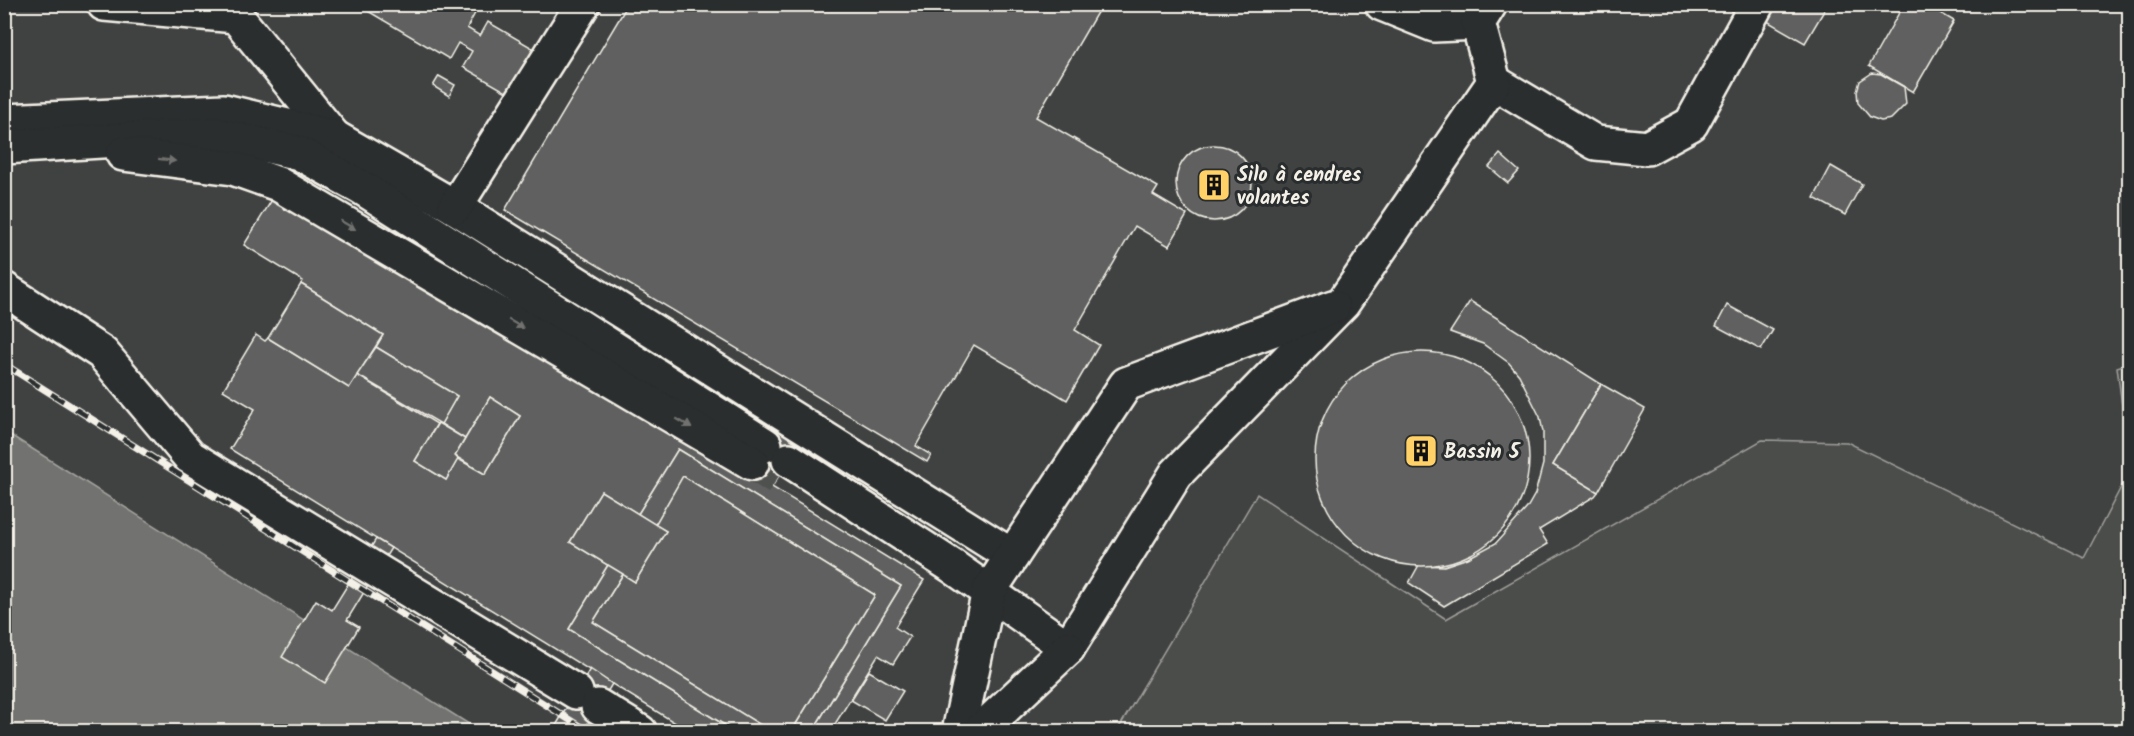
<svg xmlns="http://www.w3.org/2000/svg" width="2134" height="736" viewBox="0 0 2134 736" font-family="Kalam,sans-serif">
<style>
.built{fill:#404242}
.green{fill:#4b4d4c;stroke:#a09f9a;stroke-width:1.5}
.water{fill:#727370;stroke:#a6a5a0;stroke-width:1.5}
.building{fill:#5f605f;stroke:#f4f1e8;stroke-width:1.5}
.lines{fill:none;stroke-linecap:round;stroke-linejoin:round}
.minor-tunnel{stroke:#4f5150;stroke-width:33;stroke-dasharray:33 16;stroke-linecap:butt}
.minor-casing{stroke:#f4f1e8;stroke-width:38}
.minor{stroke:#2a2d2e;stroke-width:33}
.rail-casing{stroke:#f4f1e8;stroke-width:7}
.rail{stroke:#2a2d2e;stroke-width:4.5;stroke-dasharray:14;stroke-linecap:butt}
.oneway{fill:#71726f}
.labels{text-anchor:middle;stroke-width:6;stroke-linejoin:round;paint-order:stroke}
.poi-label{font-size:20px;font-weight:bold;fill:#f4f1e8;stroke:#2a2d2e;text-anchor:start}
</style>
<rect width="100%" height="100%" fill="#323535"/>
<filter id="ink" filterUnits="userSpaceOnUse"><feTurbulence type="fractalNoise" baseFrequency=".0167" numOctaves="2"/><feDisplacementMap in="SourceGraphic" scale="12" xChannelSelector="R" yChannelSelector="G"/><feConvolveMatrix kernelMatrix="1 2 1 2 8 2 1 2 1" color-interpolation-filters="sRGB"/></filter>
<g filter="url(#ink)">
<polygon class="built" points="4,5 2129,5 2129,731 480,731 5,431"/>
<g class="green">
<polygon points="2129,363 2129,461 2117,367"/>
<polygon points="1762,440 1847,442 2084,558 2129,472 2129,731 1117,731 1257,494 1446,619"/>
</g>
<polygon class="water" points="4,431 480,731 5,731"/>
<g class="building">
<polygon points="356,4 480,4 467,28 480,36 488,22 541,53 515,97 463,67 472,51 458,43 449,59"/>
<polygon points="628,4 1102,4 1036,117 1158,187 1153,195 1187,215 1169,246 1135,226 1075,330 1099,345 1067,400 974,345 916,446 931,455 927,462 505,210"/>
<polygon points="1773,4 1828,4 1805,43 1767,21 1776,6"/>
<polygon points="1904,4 1925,4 1954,21 1913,92 1869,66"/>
<polygon points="1872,73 1881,74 1904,87 1906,104 1891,119 1881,121 1870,117 1858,103 1857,91 1860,81"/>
<polygon points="439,76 455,85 449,96 433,86"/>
<circle cx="1214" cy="183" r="38"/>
<polygon points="1500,154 1519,171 1508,183 1489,167"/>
<polygon points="1831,166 1862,184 1845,215 1814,198"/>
<polygon points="273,198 311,205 924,580 895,627 910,637 893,664 878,655 830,732 812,732 901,586 678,449 638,514 601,491 570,542 608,565 569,629 736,732 690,732 230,449 255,409 223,390 256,335 265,341 268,338 349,388 357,375 437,424 415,461 446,480 458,459 485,474 520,416 490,397 465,439 441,424 457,396 376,347 383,335 301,284 303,281 244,245"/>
<polygon points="301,284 383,335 349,388 268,338"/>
<polygon points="1470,301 1601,384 1553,465 1598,492 1595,496 1539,530 1548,544 1444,606 1409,583 1419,565 1444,566 1468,558 1496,543 1527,508 1535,494 1543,464 1543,432 1540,417 1519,375 1509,363 1483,344 1450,332"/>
<polygon points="1727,305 1773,330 1761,350 1716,326"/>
<polygon points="376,347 457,396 441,424 357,375"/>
<circle cx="1422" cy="459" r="107"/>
<polygon points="1601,384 1645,409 1598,492 1553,465"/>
<polygon points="490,397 520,416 485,474 455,456"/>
<polygon points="438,423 465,439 455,456 458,459 446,480 415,461"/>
<polygon points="780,423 803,437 772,487 747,472"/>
<polygon points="678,449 901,586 812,732 791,732 875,595 683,476 655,525 638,514"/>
<polygon points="683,476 875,595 791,732 772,732 593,622 623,574 635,582 666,531 655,525"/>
<polygon points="601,491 666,531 635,582 570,542"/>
<polygon points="376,539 391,548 347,620 359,627 325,683 282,657 316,600 332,610"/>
<polygon points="608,565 623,574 593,622 772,732 736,732 569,629"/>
<polygon points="590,669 612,684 583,732 552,732"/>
<polygon points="869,671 903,691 885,720 851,700"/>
</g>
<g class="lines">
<polyline class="minor-tunnel" points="752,463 777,479"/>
<defs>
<g id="minor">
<polyline points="104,4 236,16 334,137"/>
<polyline points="1382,4 1434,25 1478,23"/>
<polyline points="1494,82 1596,143 1647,148 1691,124 1757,4"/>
<polyline points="4,121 224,111 334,137 455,207 1012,556"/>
<polyline points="4,147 215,134 299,153 361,187 765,445"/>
<polyline points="123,154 233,168 278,184 752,463"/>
<polyline points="455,207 583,4"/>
<polyline points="4,289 102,353 190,457 576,692"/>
<polyline points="789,460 952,566 1068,648 1176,474 1343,303 1494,82 1478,23 1490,4"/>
<polyline points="598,706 640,732"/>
<polyline points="959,732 989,591 1126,384 1333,307"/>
<polyline points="979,732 1068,648"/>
</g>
</defs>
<use href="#minor" class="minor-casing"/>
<use href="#minor" class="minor"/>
<defs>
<polyline id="rail" points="4,364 589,732"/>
</defs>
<use href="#rail" class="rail-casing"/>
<use href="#rail" class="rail"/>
</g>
<defs><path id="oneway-solid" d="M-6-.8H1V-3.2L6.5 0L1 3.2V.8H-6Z" transform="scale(1.5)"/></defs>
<g class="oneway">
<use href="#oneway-solid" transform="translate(167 160) rotate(7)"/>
<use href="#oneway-solid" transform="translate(348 225) rotate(30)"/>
<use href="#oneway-solid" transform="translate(516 324) rotate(30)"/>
<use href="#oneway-solid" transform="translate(684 423) rotate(30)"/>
</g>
</g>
<defs>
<symbol id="building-square" viewBox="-11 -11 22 22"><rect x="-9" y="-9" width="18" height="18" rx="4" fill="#ffd166" stroke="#2a2d2e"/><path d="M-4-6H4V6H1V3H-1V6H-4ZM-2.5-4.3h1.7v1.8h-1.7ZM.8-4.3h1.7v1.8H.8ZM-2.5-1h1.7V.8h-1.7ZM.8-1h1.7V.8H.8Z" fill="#111"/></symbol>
</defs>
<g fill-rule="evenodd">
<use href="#building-square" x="1195" y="166" width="38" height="38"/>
<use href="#building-square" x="1402" y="432" width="38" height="38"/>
</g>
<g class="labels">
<g class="poi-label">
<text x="1237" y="181">Silo à cendres<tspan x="1237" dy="23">volantes</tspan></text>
<text x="1444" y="458">Bassin 5</text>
</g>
</g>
<rect width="2134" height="736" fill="none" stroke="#2a2d2e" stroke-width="24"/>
<rect x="12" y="12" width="2110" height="712" fill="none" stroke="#f4f1e8" stroke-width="2" filter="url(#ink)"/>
</svg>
